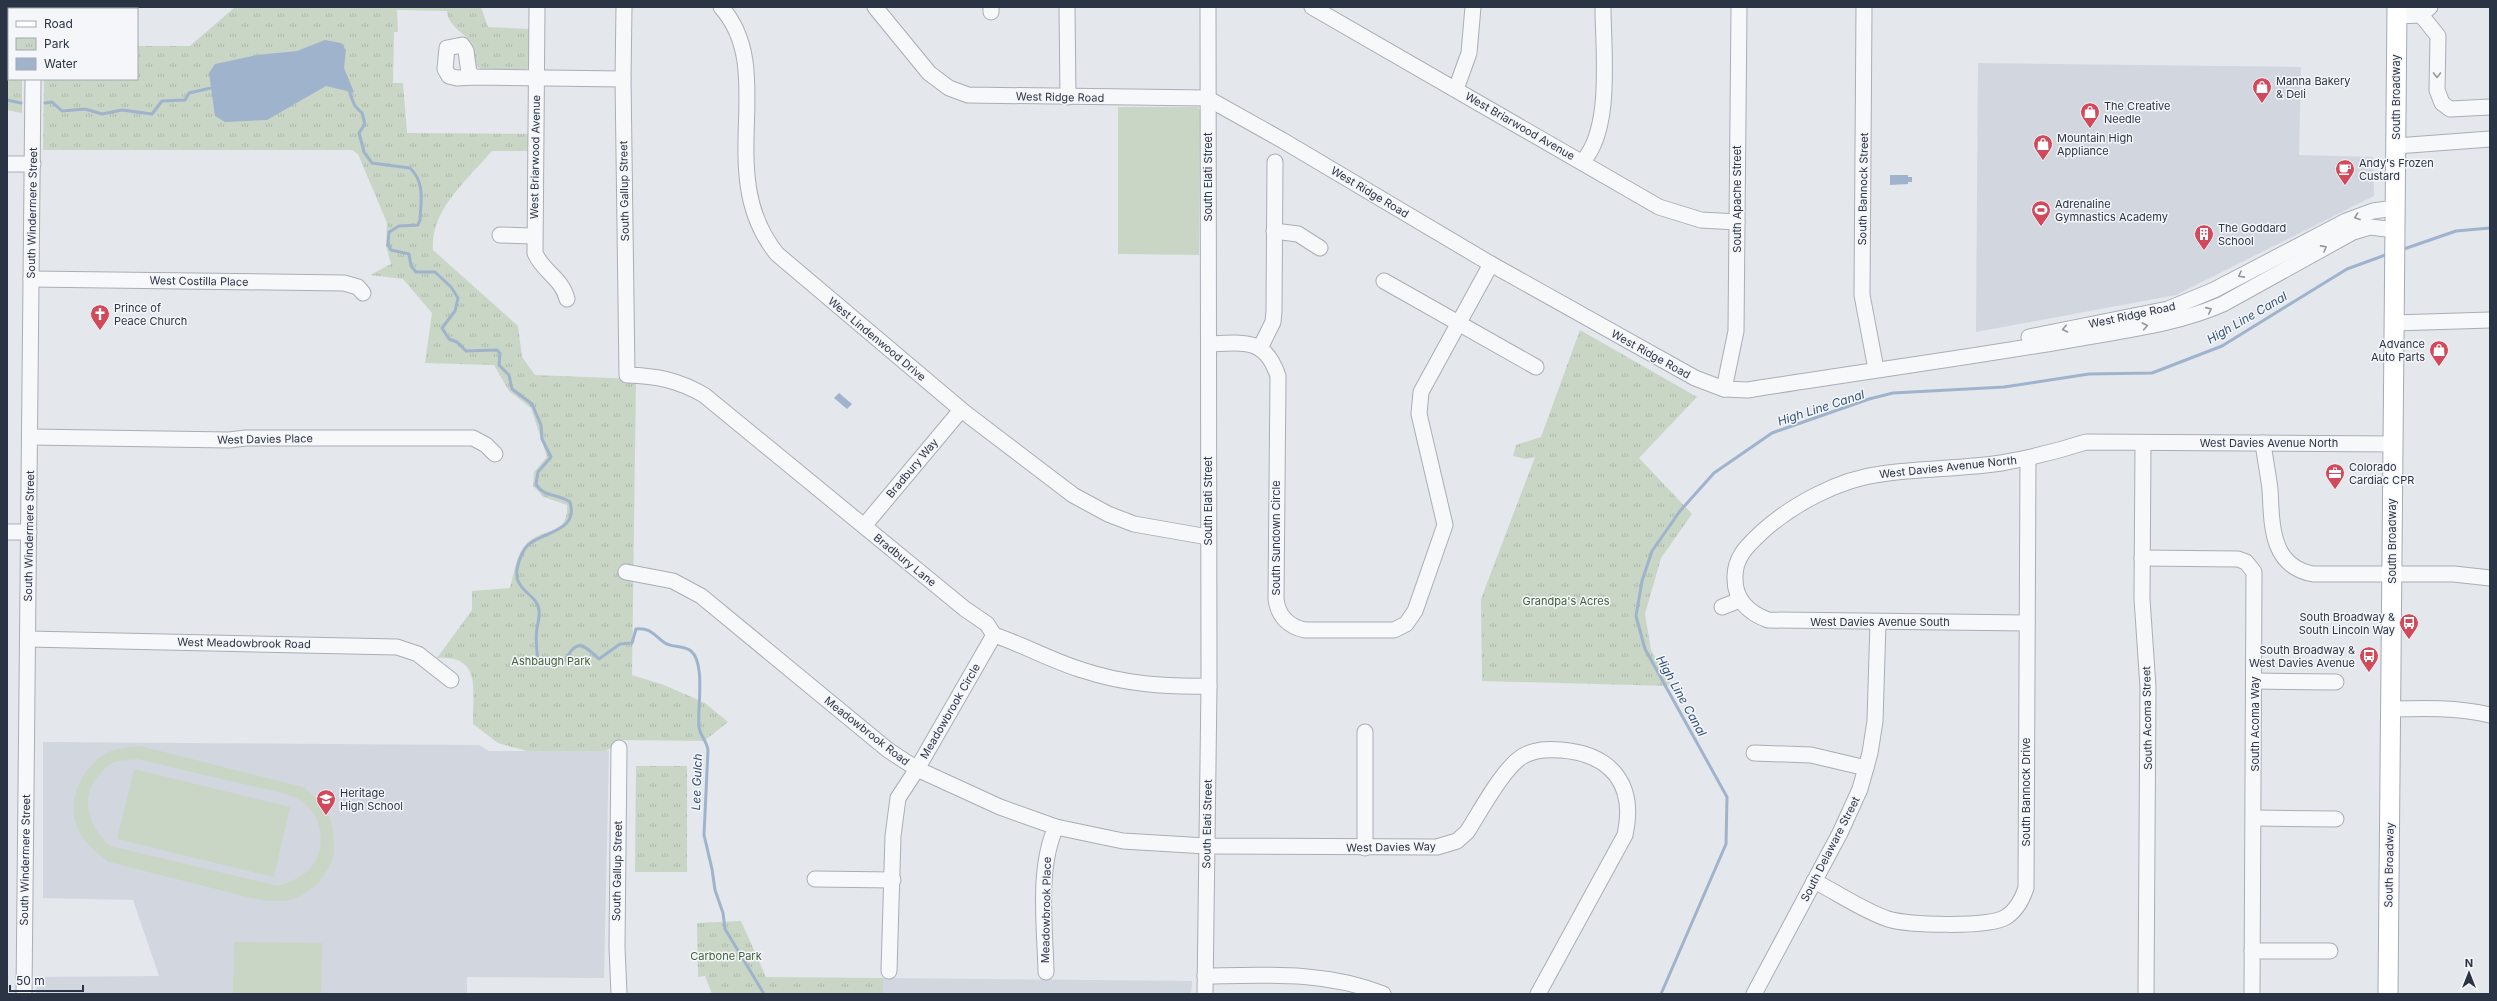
<svg xmlns="http://www.w3.org/2000/svg" width="2497" height="1001" viewBox="0 0 2497 1001" font-family="Inter,sans-serif">
<style>
.built{fill:#d2d6de}
.grass{fill:#c9d6c5;fill-rule:evenodd}
.park{fill:url(#park-tufts)}
.water{fill:#9fb4cc}
.lines{fill:none;stroke-linecap:round;stroke-linejoin:round}
.stream{stroke:#9fb4cc;stroke-width:3}
.minor-casing{stroke:#a9aeb7;stroke-width:17}
.major-casing{stroke:#a3abb8;stroke-width:21}
.minor{stroke:#f7f8fa;stroke-width:15}
.major{stroke:#fff;stroke-width:19}
.oneway{stroke:#9196a0}
.labels{text-anchor:middle;stroke-width:3;stroke-linejoin:round;paint-order:stroke}
.poi-label{font-size:11px;fill:#2b3445;stroke:#f4f6f9;text-anchor:start}
.street-label{font-size:11px;fill:#2b3445;stroke:#f4f6f9}
.park-label{font-size:11px;fill:#3f6138;stroke:#f4f6f9}
.water-label{font-size:12px;font-style:italic;fill:#34527a;stroke:#f4f6f9}
</style>
<defs>
<pattern id="park-tufts" width="24" height="20" patternUnits="userSpaceOnUse"><rect width="24" height="20" fill="#c9d6c5"/><path d="M3 7l-1-3M5 7V3M7 7l1-3M15 17l-1-3M17 17v-4M19 17l1-3" fill="none" stroke="#adb8ab"/></pattern>
</defs>
<rect width="100%" height="100%" fill="#e4e7ec"/>
<g class="built">
<polygon points="1978,63 2301,67 2299,155 2373,157 2374,196 2176,295 1976,332"/>
<polygon points="43,742 479,745 489,751 609,751 604,978 467,977 467,994 36,994 36,977 159,976 133,900 43,898"/>
<polygon points="883,978 1192,981 1191,994 883,994"/>
</g>
<g class="grass">
<polygon points="1118,107 1198,107 1200,111 1199,255 1118,254"/>
<path d="M140 746 303 787C327 805 334 819 334 848 334 870 311 896 289 900 263 904 237 894 212 888 178 879 143 871 109 862 97 853 84 843 78 829 65 802 82 766 107 753 117 748 130 747 140 746ZM138 759C175 768 211 777 248 785 265 790 288 792 303 802 317 813 323 831 320 848 316 870 298 880 278 886L110 846C89 828 78 796 100 774 104 769 110 763 117 761 124 760 131 760 138 759Z"/>
<polygon points="134,769 290,807 274,877 117,839"/>
<polygon points="234,942 322,943 321,994 233,994"/>
</g>
<g class="park">
<path d="M235 7H481L488 27 531 29 530 66 527 69 482 70C471 64 476 54 472 45 465 32 448 27 447 11L397 10 398 32H394L393 83H403L407 133 531 134V151H492C468 179 430 210 433 250L518 326 522 357 535 375 636 379 632 675 664 685 705 703 728 722 704 741 623 740 606 751H527L498 743 473 724C472 691 483 655 437 658L472 610V591L510 588C514 574 516 555 526 544 542 527 569 537 567 505L544 497 533 486 534 472 547 457 531 408 509 391 494 365 425 363 432 313 403 279 370 275 391 264 386 246 387 223 358 154 352 150H43L44 79H137V46H190Z"/>
<polygon points="7,63 9,63 9,79 22,79 22,113 7,110"/>
<polygon points="1580,330 1697,397 1639,458 1692,514 1661,558 1645,614 1651,650 1672,686 1482,681 1481,599 1535,457 1526,459 1513,456 1516,445 1541,437"/>
<polygon points="636,766 687,766 687,872 635,872"/>
<polygon points="741,921 766,977 883,978 883,994 712,994 705,976 698,977 697,923"/>
</g>
<g class="water">
<polygon points="325,40 341,43 346,50 344,68 354,92 350,94 347,91 326,86 267,120 225,122 215,116 209,73 215,64 257,55 297,51"/>
<polygon points="1890,175 1908,175 1908,177 1912,177 1912,182 1908,182 1908,184 1890,185"/>
<polygon points="839,393 852,404 847,409 834,398"/>
</g>
<g class="lines">
<g class="stream">
<path d="M350 94 355 106 362 113 365 124 359 133 364 152 372 163 410 168C425 182 421 201 420 220L418 225 399 226 389 232 388 244 391 250 409 254 411 266 416 272H435L451 287 458 298 455 311 442 328 449 339 457 342 466 351 497 350 500 353 499 365 509 375 512 389 532 404 541 425 542 439 551 457 538 472 536 484C544 498 558 493 570 502 580 536 533 530 523 552 503 592 537 590 539 610 540 617 538 622 537 628 535 640 537 651 538 662 546 668 556 664 565 661 576 638 583 644 599 659L620 644 632 643 636 629C650 627 655 636 665 643 673 648 684 645 691 651 706 664 697 708 699 727 700 736 707 741 708 750L704 835 712 869 715 890 723 913 725 929 764 994"/>
<polyline points="7,100 21,103"/>
<polyline points="45,103 52,102 62,111 85,109 102,114 122,110 152,114 162,101 185,100 189,93 211,88"/>
<polyline points="2401,250 2456,231 2490,228"/>
<polyline points="1661,994 1726,844 1727,797 1645,649 1636,616 1642,581 1652,551 1680,511 1714,473 1772,433 1869,399 1893,393 2004,387 2089,374 2152,373 2222,346 2347,269 2388,254"/>
</g>
<defs>
<g id="minor">
<path d="M537 7 535 253C542 271 562 278 567 299"/>
<path d="M624 7 623 79 627 375C657 376 678 380 704 395L965 609 987 624 994 635C1024 645 1052 661 1082 670 1124 684 1165 687 1209 686"/>
<path d="M721 7C779 72 712 174 777 254L964 412 1073 495 1108 514 1134 524 1208 537"/>
<path d="M875 7 929 73 949 88 968 95 1207 98 1282 140 1491 264 1695 378 1724 389 1748 390C1853 373 1959 359 2064 341 2117 331 2173 326 2223 304L2353 232 2370 227 2395 230"/>
<polyline points="1067,7 1068,97"/>
<polyline points="1312,7 1659,207 1701,220 1737,222"/>
<polyline points="1864,7 1862,295 1876,369"/>
<polyline points="2430,7 2421,15 2438,36 2437,90 2442,103 2450,109 2490,107"/>
<polyline points="33,9 33,7"/>
<polyline points="991,12 991,7"/>
<polyline points="2397,16 2421,15"/>
<polyline points="475,77 457,78 449,76 445,69 447,48 462,45 466,51 469,73 475,77 623,79"/>
<polyline points="1456,89 1469,53 1473,7"/>
<polyline points="2396,146 2490,139"/>
<path d="M1582 162C1613 130 1603 50 1603 7"/>
<polyline points="7,164 33,164"/>
<polyline points="1274,231 1298,234 1320,248"/>
<polyline points="500,235 534,236"/>
<polyline points="31,279 344,283 358,287 363,293"/>
<polyline points="1384,281 1536,367"/>
<polyline points="2394,323 2490,320"/>
<polyline points="2029,337 2168,309 2214,290 2346,221 2373,211 2395,208"/>
<path d="M1209 344C1244 343 1265 337 1278 376L1276 599C1278 616 1289 627 1305 630H1394L1406 624 1415 611 1445 525 1419 414 1421 392 1491 264"/>
<polyline points="1260,348 1273,322 1274,311 1275,162"/>
<polyline points="1724,389 1736,331 1739,7"/>
<polyline points="30,437 229,440 246,438 473,438 486,445 495,454"/>
<polyline points="2143,443 2142,599 2148,687 2146,994"/>
<path d="M2263 443C2265 458 2268 474 2270 489 2272 524 2270 566 2313 574H2454L2490 578"/>
<polyline points="864,526 961,410"/>
<polyline points="7,532 29,532"/>
<polyline points="2142,558 2238,559 2246,562 2254,572 2252,994"/>
<path d="M626 572 673 581 701 596 888 750 917 769 1000 807 1056 827 1123 841 1206 846 1437 847 1457 841 1467 832C1480 812 1503 768 1523 756 1535 749 1548 749 1561 750 1612 754 1636 785 1625 835L1538 994"/>
<polyline points="1722,607 1740,600"/>
<path d="M2027 623 1768 620C1749 613 1735 600 1735 579 1734 557 1748 545 1763 531 1793 504 1840 479 1881 474 1921 468 1961 469 2001 463 2030 458 2058 451 2086 442L2393 444"/>
<polyline points="28,639 397,647 418,654 451,680"/>
<polyline points="2254,681 2336,682"/>
<path d="M2390 709C2424 708 2457 707 2490 715"/>
<polyline points="1754,753 1811,755 1866,768"/>
<polyline points="2255,818 2336,819"/>
<polyline points="1365,848 1365,732"/>
<polyline points="815,879 893,880"/>
<path d="M1814 881C1838 893 1862 910 1888 919 1908 925 1988 928 2006 917 2017 910 2022 900 2026 888L2028 458"/>
<polyline points="2252,951 2330,951"/>
<polyline points="889,971 893,836 898,798 917,769 994,635"/>
<path d="M1046 972C1045 927 1037 868 1056 827"/>
<path d="M1205 976C1266 975 1326 971 1383 994"/>
<polyline points="24,994 33,79"/>
<polyline points="619,994 617,947 619,748"/>
<polyline points="1205,994 1209,686 1208,7"/>
<polyline points="1754,994 1840,833 1860,789 1870,753 1875,721 1878,622"/>
</g>
<polyline id="major" points="2388,994 2397,7"/>
</defs>
<use href="#minor" class="minor-casing"/>
<use href="#major" class="major-casing"/>
<use href="#minor" class="minor"/>
<use href="#major" class="major"/>
</g>
<defs><path id="oneway-chevron" d="M-2-3.5L2.5 0L-2 3.5" fill="none" stroke-width="1.6" stroke-linecap="round" stroke-linejoin="round"/></defs>
<g class="oneway">
<use href="#oneway-chevron" transform="translate(2437 75) rotate(90)"/>
<use href="#oneway-chevron" transform="translate(2357 217) rotate(160)"/>
<use href="#oneway-chevron" transform="translate(2324 248) rotate(-29)"/>
<use href="#oneway-chevron" transform="translate(2241 275) rotate(152)"/>
<use href="#oneway-chevron" transform="translate(2209 310) rotate(-24)"/>
<use href="#oneway-chevron" transform="translate(2145 326) rotate(-11)"/>
<use href="#oneway-chevron" transform="translate(2065 329) rotate(168)"/>
</g>
<defs>
<symbol id="shop-pin" viewBox="-11 -11 22 30"><path d="M0 17L-7.5 6A9.5 9.5 0 1 1 7.5 6Z" fill="#d1495b" stroke="#f4f6f9"/><path d="M-5-2.5h2.3a2.7 3.5 0 0 1 5.4 0H5L5.5 6h-11ZM-1.5-2.5h3a1.5 2.3 0 0 0-3 0Z" fill="#fff"/></symbol>
<symbol id="cafe-pin" viewBox="-11 -11 22 30"><path d="M0 17L-7.5 6A9.5 9.5 0 1 1 7.5 6Z" fill="#d1495b" stroke="#f4f6f9"/><path d="M-5.5-4.5H6V0H3Q3 3.5 0 3.5H-2.5Q-5.5 3.5-5.5 0ZM3-3.2v2h1.7v-2ZM-6 4.5H4V6H-6Z" fill="#fff"/></symbol>
<symbol id="stadium-pin" viewBox="-11 -11 22 30"><path d="M0 17L-7.5 6A9.5 9.5 0 1 1 7.5 6Z" fill="#d1495b" stroke="#f4f6f9"/><path d="M0-5a6.5 5 0 1 0 0 10a6.5 5 0 1 0 0-10ZM-3.5-1.8h7v3.6h-7Z" fill="#fff"/></symbol>
<symbol id="building-pin" viewBox="-11 -11 22 30"><path d="M0 17L-7.5 6A9.5 9.5 0 1 1 7.5 6Z" fill="#d1495b" stroke="#f4f6f9"/><path d="M-4-6H4V6H1V3H-1V6H-4ZM-2.5-4.3h1.7v1.8h-1.7ZM.8-4.3h1.7v1.8H.8ZM-2.5-1h1.7V.8h-1.7ZM.8-1h1.7V.8H.8Z" fill="#fff"/></symbol>
<symbol id="church-pin" viewBox="-11 -11 22 30"><path d="M0 17L-7.5 6A9.5 9.5 0 1 1 7.5 6Z" fill="#d1495b" stroke="#f4f6f9"/><path d="M-1.2-6h2.4v3.5h3.3v2.4h-3.3V6h-2.4V-.1h-3.3v-2.4h3.3Z" fill="#fff"/></symbol>
<symbol id="office-pin" viewBox="-11 -11 22 30"><path d="M0 17L-7.5 6A9.5 9.5 0 1 1 7.5 6Z" fill="#d1495b" stroke="#f4f6f9"/><path d="M-6-3h4V-5.5h4V-3h4V5H-6ZM-1-4.5V-3h2v-1.5ZM-6 0V1H6V0Z" fill="#fff"/></symbol>
<symbol id="bus-pin" viewBox="-11 -11 22 30"><path d="M0 17L-7.5 6A9.5 9.5 0 1 1 7.5 6Z" fill="#d1495b" stroke="#f4f6f9"/><path d="M-5-6H5V4H4V6H2V4H-2V6H-4V4H-5ZM-3.5-4V0h7V-4ZM-3.5 1.2v1.5H-2V1.2ZM2 1.2v1.5H3.5V1.2Z" fill="#fff"/></symbol>
<symbol id="school-pin" viewBox="-11 -11 22 30"><path d="M0 17L-7.5 6A9.5 9.5 0 1 1 7.5 6Z" fill="#d1495b" stroke="#f4f6f9"/><path d="M0-5L7-2L0 1L-7-2ZM-4 1L0 2.5L4 1V4Q0 6-4 4Z" fill="#fff"/></symbol>
</defs>
<g fill-rule="evenodd">
<use href="#shop-pin" x="2251" y="76" width="22" height="30"/>
<use href="#shop-pin" x="2079" y="101" width="22" height="30"/>
<use href="#shop-pin" x="2032" y="133" width="22" height="30"/>
<use href="#cafe-pin" x="2334" y="158" width="22" height="30"/>
<use href="#stadium-pin" x="2030" y="199" width="22" height="30"/>
<use href="#building-pin" x="2193" y="223" width="22" height="30"/>
<use href="#church-pin" x="89" y="303" width="22" height="30"/>
<use href="#shop-pin" x="2428" y="339" width="22" height="30"/>
<use href="#office-pin" x="2324" y="462" width="22" height="30"/>
<use href="#bus-pin" x="2398" y="612" width="22" height="30"/>
<use href="#bus-pin" x="2358" y="645" width="22" height="30"/>
<use href="#school-pin" x="315" y="788" width="22" height="30"/>
</g>
<g class="labels">
<g class="poi-label">
<text x="2276" y="85">Manna Bakery<tspan x="2276" dy="13">&amp; Deli</tspan></text>
<text x="2104" y="110">The Creative<tspan x="2104" dy="13">Needle</tspan></text>
<text x="2057" y="142">Mountain High<tspan x="2057" dy="13">Appliance</tspan></text>
<text x="2359" y="167">Andy's Frozen<tspan x="2359" dy="13">Custard</tspan></text>
<text x="2055" y="208">Adrenaline<tspan x="2055" dy="13">Gymnastics Academy</tspan></text>
<text x="2218" y="232">The Goddard<tspan x="2218" dy="13">School</tspan></text>
<text x="114" y="312">Prince of<tspan x="114" dy="13">Peace Church</tspan></text>
<text x="2425" y="348" text-anchor="end">Advance<tspan x="2425" dy="13">Auto Parts</tspan></text>
<text x="2349" y="471">Colorado<tspan x="2349" dy="13">Cardiac CPR</tspan></text>
<text x="2395" y="621" text-anchor="end">South Broadway &amp;<tspan x="2395" dy="13">South Lincoln Way</tspan></text>
<text x="2355" y="654" text-anchor="end">South Broadway &amp;<tspan x="2355" dy="13">West Davies Avenue</tspan></text>
<text x="340" y="797">Heritage<tspan x="340" dy="13">High School</tspan></text>
</g>
<g class="street-label">
<text transform="translate(1060 97) rotate(1)" y="4">West Ridge Road</text>
<text transform="translate(2396 97) rotate(-90)" y="4">South Broadway</text>
<text transform="translate(1520 126) rotate(30)" y="4">West Briarwood Avenue</text>
<text transform="translate(535 157) rotate(-89)" y="4">West Briarwood Avenue</text>
<text transform="translate(1208 177) rotate(-90)" y="4">South Elati Street</text>
<text transform="translate(1863 189) rotate(-89)" y="4">South Bannock Street</text>
<text transform="translate(624 191) rotate(-91)" y="4">South Gallup Street</text>
<text transform="translate(1370 192) rotate(31)" y="4">West Ridge Road</text>
<text transform="translate(1737 199) rotate(-90)" y="4">South Apache Street</text>
<text transform="translate(32 213) rotate(-89)" y="4">South Windermere Street</text>
<text transform="translate(199 281) rotate(1)" y="4">West Costilla Place</text>
<text transform="translate(2132 315) rotate(-12)" y="4">West Ridge Road</text>
<text transform="translate(877 339) rotate(40)" y="4">West Lindenwood Drive</text>
<text transform="translate(1651 354) rotate(29)" y="4">West Ridge Road</text>
<text transform="translate(265 439) rotate(-1)" y="4">West Davies Place</text>
<text x="2269" y="447">West Davies Avenue North</text>
<text transform="translate(1948 467) rotate(-6)" y="4">West Davies Avenue North</text>
<text transform="translate(912 468) rotate(-50)" y="4">Bradbury Way</text>
<text transform="translate(1208 501) rotate(-90)" y="4">South Elati Street</text>
<text transform="translate(29 536) rotate(-89)" y="4">South Windermere Street</text>
<text transform="translate(1276 538) rotate(-90)" y="4">South Sundown Circle</text>
<text transform="translate(2392 541) rotate(-90)" y="4">South Broadway</text>
<text transform="translate(905 560) rotate(39)" y="4">Bradbury Lane</text>
<text x="1880" y="626">West Davies Avenue South</text>
<text transform="translate(244 643) rotate(1)" y="4">West Meadowbrook Road</text>
<text transform="translate(950 711) rotate(-60)" y="4">Meadowbrook Circle</text>
<text transform="translate(2147 718) rotate(-91)" y="4">South Acoma Street</text>
<text transform="translate(2255 724) rotate(-90)" y="4">South Acoma Way</text>
<text transform="translate(867 731) rotate(38)" y="4">Meadowbrook Road</text>
<text transform="translate(2026 792) rotate(-90)" y="4">South Bannock Drive</text>
<text transform="translate(1207 824) rotate(-89)" y="4">South Elati Street</text>
<text transform="translate(1391 847) rotate(-1)" y="4">West Davies Way</text>
<text transform="translate(1830 849) rotate(-63)" y="4">South Delaware Street</text>
<text transform="translate(25 860) rotate(-89)" y="4">South Windermere Street</text>
<text transform="translate(2389 865) rotate(-89)" y="4">South Broadway</text>
<text transform="translate(617 871) rotate(-89)" y="4">South Gallup Street</text>
<text transform="translate(1046 910) rotate(-89)" y="4">Meadowbrook Place</text>
</g>
<g class="park-label">
<text x="1566" y="605">Grandpa's Acres</text>
<text x="551" y="665">Ashbaugh Park</text>
<text x="726" y="960">Carbone Park</text>
</g>
<g class="water-label">
<text transform="translate(2247 318) rotate(-30)" y="4">High Line Canal</text>
<text transform="translate(1821 408) rotate(-18)" y="4">High Line Canal</text>
<text transform="translate(1681 696) rotate(61)" y="4">High Line Canal</text>
<text transform="translate(697 782) rotate(-88)" y="4">Lee Gulch</text>
</g>
</g>
<rect width="2497" height="1001" fill="none" stroke="#2b3445" stroke-width="16"/>
<rect x="8" y="8" width="130" height="72" fill="#f4f6f9" stroke="#a4a8b1"/>
<rect x="16" y="21" width="20" height="6" fill="#ffffff" stroke="#a4a8b1"/>
<text x="44" y="28" font-size="12" fill="#2b3445">Road</text>
<rect x="16" y="38" width="20" height="12" fill="url(#park-tufts)" stroke="#a4a8b1"/>
<text x="44" y="48" font-size="12" fill="#2b3445">Park</text>
<rect x="16" y="58" width="20" height="12" fill="#9fb4cc" stroke="#a4a8b1"/>
<text x="44" y="68" font-size="12" fill="#2b3445">Water</text>
<g transform="translate(2469 973)" stroke="#f4f6f9" stroke-width="3" paint-order="stroke">
<path d="M0-3L7 15L0 10L-7 15Z" fill="#2b3445"/>
<text y="-6" font-size="11" font-weight="bold" text-anchor="middle" fill="#2b3445">N</text>
</g>
<path d="M10 985v6h73v-6" fill="none" stroke="#2b3445" stroke-width="2"/>
<text x="16" y="985" font-size="12" fill="#2b3445" stroke="#f4f6f9" stroke-width="3" paint-order="stroke">50 m</text>
</svg>
